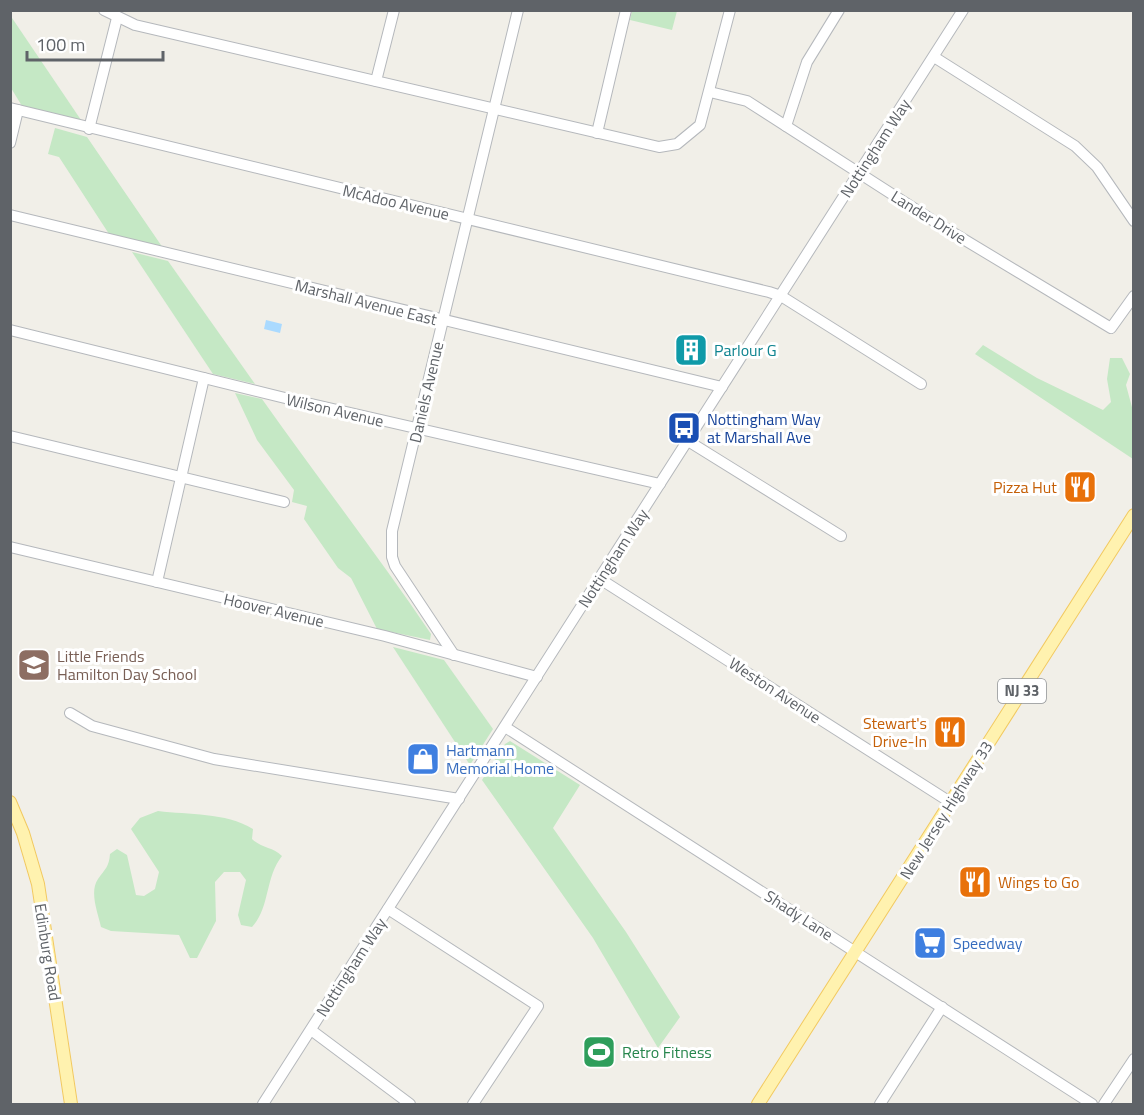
<svg xmlns="http://www.w3.org/2000/svg" width="1144" height="1115" viewBox="0 0 1144 1115" font-family="'Titillium Web',sans-serif">
<style>
.green{fill:#c5e8c5}
.water{fill:#aadaff}
.lines{fill:none;stroke-linecap:round;stroke-linejoin:round}
.minor-casing{stroke:#b5b8bc;stroke-width:12}
.major-casing{stroke:#f2c960;stroke-width:14}
.minor{stroke:#fff;stroke-width:10}
.major{stroke:#fff2af;stroke-width:12}
.labels{text-anchor:middle;stroke-width:6;stroke-linejoin:round;paint-order:stroke}
.shield{fill:#fff;stroke:#8f9295;stroke-width:1.5}
.shield-label{font-size:15px;font-weight:bold;fill:#5f6368}
.street-label{font-size:16px;fill:#5f6368;stroke:#fff}
.culture-label{font-size:16px;fill:#0d838f;stroke:#fff;text-anchor:start}
.transit-label{font-size:16px;fill:#164399;stroke:#fff;text-anchor:start}
.food-label{font-size:16px;fill:#c56008;stroke:#fff;text-anchor:end}
.education-label{font-size:16px;fill:#785e54;stroke:#fff;text-anchor:start}
.shop-label{font-size:16px;fill:#366cbe;stroke:#fff;text-anchor:start}
.leisure-label{font-size:16px;fill:#27864d;stroke:#fff;text-anchor:start}
</style>
<rect width="100%" height="100%" fill="#f1efe8"/>
<g class="green">
<polygon points="632,11 632,10 677,11 672,30 630,20"/>
<polygon points="10,15 81,120 22,106 11,88"/>
<polygon points="55,128 87,137 163,248 109,234 59,157 48,154"/>
<polygon points="132,252 168,261 255,384 213,374"/>
<polygon points="983,345 1037,378 1103,410 1111,402 1107,379 1110,358 1122,358 1130,374 1126,385 1133,411 1133,459 975,354"/>
<path d="M235 393 262 399C318 478 377 554 431 634L430 640 377 629 351 578 338 568 304 519 307 506 292 502 294 490 257 440Z"/>
<polygon points="393,647 444,660 493,729 470,765"/>
<polygon points="510,741 580,785 553,828 626,932 680,1017 658,1048 593,938 482,780 505,744"/>
<path d="M158 811C189 815 225 812 253 829L252 839C261 848 273 847 282 856 265 877 270 908 252 927L241 925 238 915 246 880 240 872H224L215 882 216 921 197 958H190L179 935 111 931 101 927C98 913 89 892 98 879 105 869 109 867 110 854L117 849 127 855 136 895 144 896 155 889 159 872 131 829 140 818Z"/>
</g>
<polygon class="water" points="266,320 282,324 280,333 264,329"/>
<g class="lines">
<defs>
<g id="minor">
<polyline points="104,10 135,25 659,147 677,144 700,125 730,10"/>
<polyline points="934,57 1075,146 1097,167 1134,221"/>
<polyline points="376,81 394,10"/>
<polyline points="710,92 747,101 940,225 1111,328 1134,296"/>
<polyline points="10,108 769,292 781,296 921,384"/>
<polyline points="786,126 807,62 839,10"/>
<polyline points="89,129 117,18"/>
<polyline points="597,133 626,10"/>
<polyline points="10,143 18,110"/>
<polyline points="10,215 722,387"/>
<polyline points="10,330 285,398 660,484"/>
<polyline points="10,436 284,502"/>
<polyline points="688,441 841,536"/>
<polyline points="10,547 385,636 537,677"/>
<polyline points="600,579 950,802"/>
<polyline points="157,582 204,378"/>
<polyline points="454,655 395,566 392,557 392,531 518,10"/>
<polyline points="70,713 92,726 214,759 459,799"/>
<polyline points="505,727 1092,1104"/>
<polyline points="388,909 538,1006 473,1104"/>
<polyline points="311,1030 410,1104"/>
<polyline points="263,1104 963,10"/>
<polyline points="880,1104 942,1007"/>
<polyline points="1104,1104 1134,1059"/>
</g>
<g id="major">
<polyline points="10,802 23,833 38,884 71,1104"/>
<polyline points="758,1104 1134,515"/>
</g>
</defs>
<use href="#minor" class="minor-casing"/>
<use href="#major" class="major-casing"/>
<use href="#minor" class="minor"/>
<use href="#major" class="major"/>
</g>
<defs>
<symbol id="building-square" viewBox="-11 -11 22 22"><rect x="-9" y="-9" width="18" height="18" rx="4" fill="#0f9aa8" stroke="#fff"/><path d="M-4-6H4V6H1V3H-1V6H-4ZM-2.5-4.3h1.7v1.8h-1.7ZM.8-4.3h1.7v1.8H.8ZM-2.5-1h1.7V.8h-1.7ZM.8-1h1.7V.8H.8Z" fill="#fff"/></symbol>
<symbol id="bus-square" viewBox="-11 -11 22 22"><rect x="-9" y="-9" width="18" height="18" rx="4" fill="#1a4fb4" stroke="#fff"/><path d="M-5-6H5V4H4V6H2V4H-2V6H-4V4H-5ZM-3.5-4V0h7V-4ZM-3.5 1.2v1.5H-2V1.2ZM2 1.2v1.5H3.5V1.2Z" fill="#fff"/></symbol>
<symbol id="restaurant-square" viewBox="-11 -11 22 22"><rect x="-9" y="-9" width="18" height="18" rx="4" fill="#e8710a" stroke="#fff"/><path d="M-5-6h1v4h1v-4h1v4h1v-4h1v5L-1.5 .5V6h-2V.5L-5-1ZM5-6V6H3V1.5H1.5Q1.5-4 5-6Z" fill="#fff"/></symbol>
<symbol id="school-square" viewBox="-11 -11 22 22"><rect x="-9" y="-9" width="18" height="18" rx="4" fill="#8d6e63" stroke="#fff"/><path d="M0-5L7-2L0 1L-7-2ZM-4 1L0 2.5L4 1V4Q0 6-4 4Z" fill="#fff"/></symbol>
<symbol id="shop-square" viewBox="-11 -11 22 22"><rect x="-9" y="-9" width="18" height="18" rx="4" fill="#3f7fe0" stroke="#fff"/><path d="M-5-2.5h2.3a2.7 3.5 0 0 1 5.4 0H5L5.5 6h-11ZM-1.5-2.5h3a1.5 2.3 0 0 0-3 0Z" fill="#fff"/></symbol>
<symbol id="supermarket-square" viewBox="-11 -11 22 22"><rect x="-9" y="-9" width="18" height="18" rx="4" fill="#3f7fe0" stroke="#fff"/><path d="M-6-5.5h2.5l.6 2H6L4.5 2H-2.5L-4.4-4H-6ZM-1.5 3.2a1.3 1.3 0 1 0 .1 0ZM3 3.2a1.3 1.3 0 1 0 .1 0Z" fill="#fff"/></symbol>
<symbol id="stadium-square" viewBox="-11 -11 22 22"><rect x="-9" y="-9" width="18" height="18" rx="4" fill="#2e9e5b" stroke="#fff"/><path d="M0-5a6.5 5 0 1 0 0 10a6.5 5 0 1 0 0-10ZM-3.5-1.8h7v3.6h-7Z" fill="#fff"/></symbol>
</defs>
<g fill-rule="evenodd">
<use href="#building-square" x="672" y="331" width="38" height="38"/>
<use href="#bus-square" x="665" y="409" width="38" height="38"/>
<use href="#restaurant-square" x="1061" y="468" width="38" height="38"/>
<use href="#school-square" x="15" y="646" width="38" height="38"/>
<use href="#restaurant-square" x="931" y="713" width="38" height="38"/>
<use href="#shop-square" x="404" y="740" width="38" height="38"/>
<use href="#restaurant-square" x="956" y="863" width="38" height="38"/>
<use href="#supermarket-square" x="911" y="924" width="38" height="38"/>
<use href="#stadium-square" x="580" y="1033" width="38" height="38"/>
</g>
<g class="labels">
<rect class="shield" x="998" y="679" width="48" height="24" rx="4.5"/>
<g class="shield-label">
<text x="1022" y="696">NJ 33</text>
</g>
<g class="street-label">
<text transform="translate(875 148) rotate(-57)" y="6">Nottingham Way</text>
<text transform="translate(396 202) rotate(13)" y="6">McAdoo Avenue</text>
<text transform="translate(929 217) rotate(32)" y="6">Lander Drive</text>
<text transform="translate(366 302) rotate(14)" y="6">Marshall Avenue East</text>
<text transform="translate(426 392) rotate(-77)" y="6">Daniels Avenue</text>
<text transform="translate(335 410) rotate(13)" y="6">Wilson Avenue</text>
<text transform="translate(613 558) rotate(-57)" y="6">Nottingham Way</text>
<text transform="translate(274 610) rotate(13)" y="6">Hoover Avenue</text>
<text transform="translate(775 690) rotate(33)" y="6">Weston Avenue</text>
<text transform="translate(946 810) rotate(-58)" y="6">New Jersey Highway 33</text>
<text transform="translate(799 915) rotate(33)" y="6">Shady Lane</text>
<text transform="translate(48 952) rotate(81)" y="6">Edinburg Road</text>
<text transform="translate(351 967) rotate(-57)" y="6">Nottingham Way</text>
</g>
<g class="culture-label">
<text x="714" y="356">Parlour G</text>
</g>
<g class="transit-label">
<text x="707" y="425">Nottingham Way<tspan x="707" dy="18">at Marshall Ave</tspan></text>
</g>
<g class="food-label">
<text x="1057" y="493">Pizza Hut</text>
<text x="927" y="729">Stewart's<tspan x="927" dy="18">Drive-In</tspan></text>
<text x="998" y="888" text-anchor="start">Wings to Go</text>
</g>
<g class="education-label">
<text x="57" y="662">Little Friends<tspan x="57" dy="18">Hamilton Day School</tspan></text>
</g>
<g class="shop-label">
<text x="446" y="756">Hartmann<tspan x="446" dy="18">Memorial Home</tspan></text>
<text x="953" y="949">Speedway</text>
</g>
<g class="leisure-label">
<text x="622" y="1058">Retro Fitness</text>
</g>
</g>
<rect width="1144" height="1115" fill="none" stroke="#5f6368" stroke-width="24"/>
<path d="M27 51v9h136v-9" fill="none" stroke="#5f6368" stroke-width="3"/>
<text x="36" y="51" font-size="18" fill="#5f6368" stroke="#ffffff" stroke-width="4.5" paint-order="stroke">100 m</text>
</svg>
